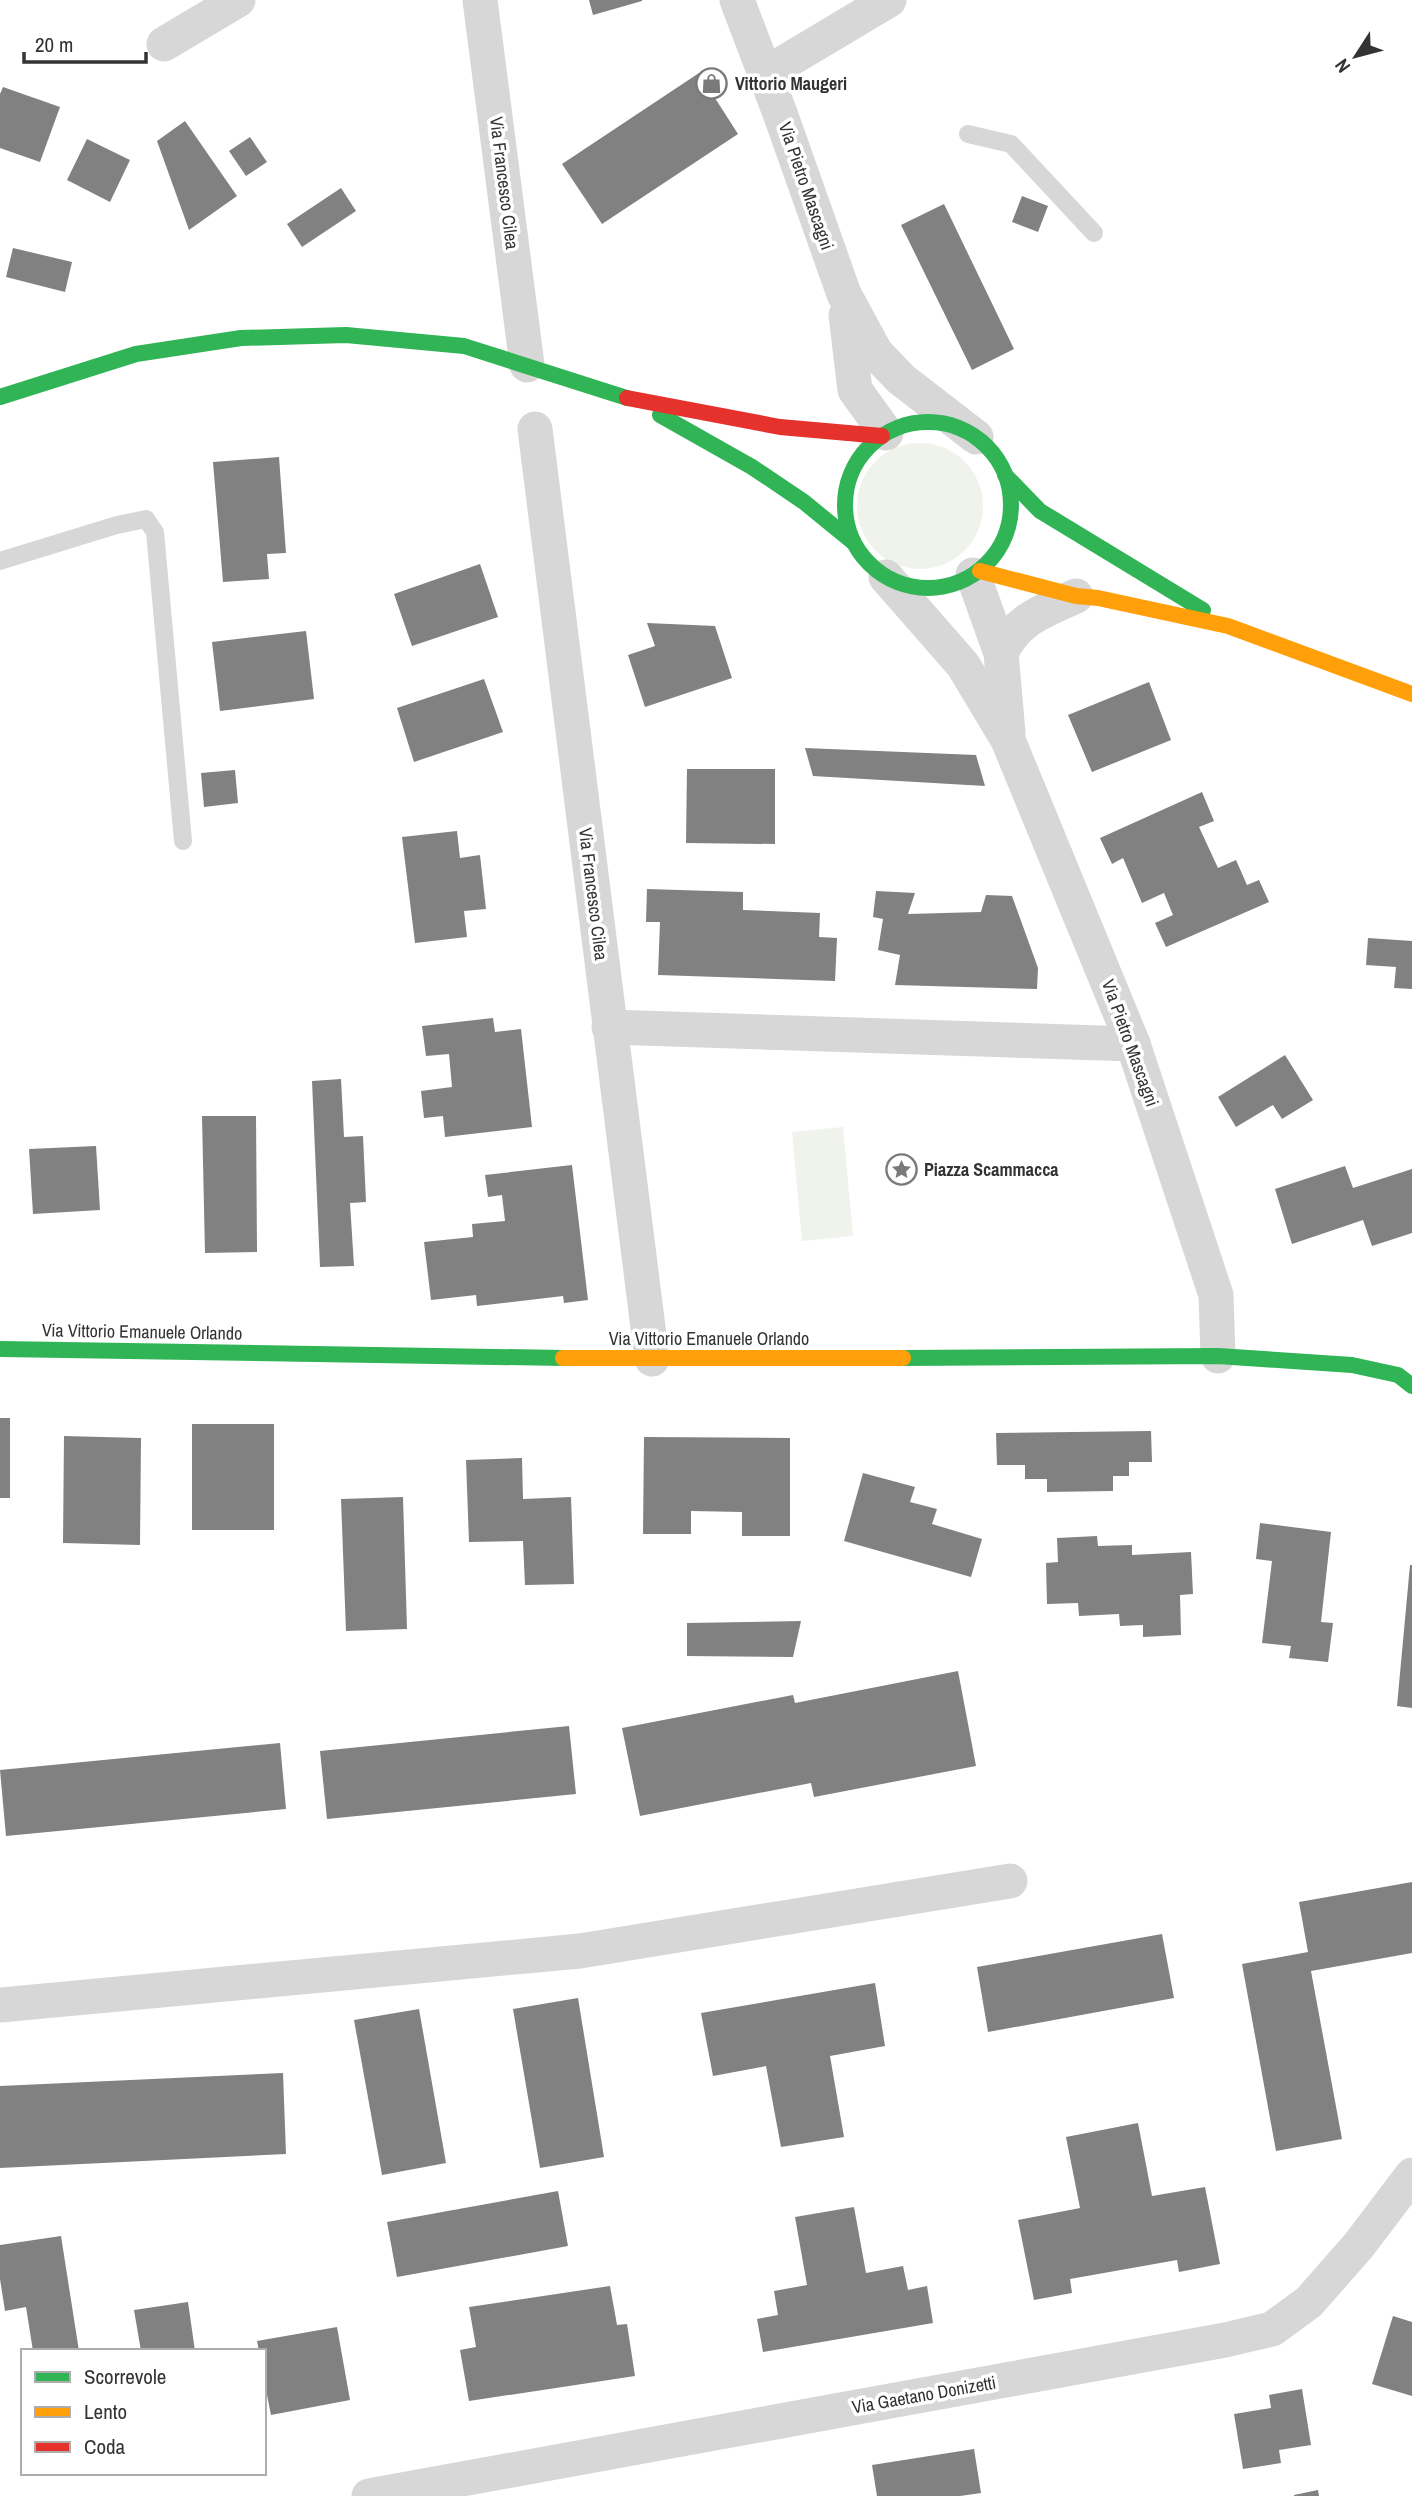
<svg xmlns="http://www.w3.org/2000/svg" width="1412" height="2496" viewBox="0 0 1412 2496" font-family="'Archivo Narrow',sans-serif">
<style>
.green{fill:#f0f3ec}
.building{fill:#818181}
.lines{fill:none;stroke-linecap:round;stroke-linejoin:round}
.lane{stroke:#d7d7d7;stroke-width:18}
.street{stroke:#d7d7d7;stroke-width:35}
.fast{stroke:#30b455;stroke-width:16}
.slow{stroke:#ff9f0a;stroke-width:16}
.jam{stroke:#e5322d;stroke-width:16}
.labels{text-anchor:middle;stroke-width:7;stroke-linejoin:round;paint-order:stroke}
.poi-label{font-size:18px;font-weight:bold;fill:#333;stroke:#fff;text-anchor:start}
.street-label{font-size:18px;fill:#333;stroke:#fff}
</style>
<rect width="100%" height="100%" fill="#fff"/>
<g class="green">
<circle cx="920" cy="506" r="63"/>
<polygon points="843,1127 853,1236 802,1241 792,1132"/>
</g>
<g class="building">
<polygon points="589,0 642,0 642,1 593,15"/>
<polygon points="699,73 738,134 602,224 562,164"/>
<polygon points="3,87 60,107 40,162 0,148 0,94"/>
<polygon points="185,121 237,196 189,230 157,141"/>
<polygon points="250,137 267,162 246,176 229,151"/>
<polygon points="87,139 130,160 110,202 67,180"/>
<polygon points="341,188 356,211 302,247 287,224"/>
<polygon points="1022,196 1048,206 1038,232 1012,222"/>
<polygon points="944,204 1014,349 972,370 901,225"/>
<polygon points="13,248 72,262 65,292 6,277"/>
<polygon points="279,457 286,553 267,554 269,579 223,582 213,462"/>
<polygon points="480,564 498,617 412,646 394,594"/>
<polygon points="647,623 715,626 732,678 645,707 628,655 655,646"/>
<polygon points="306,631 314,699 220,711 212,642"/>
<polygon points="484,679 503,732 414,762 397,708"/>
<polygon points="1149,682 1171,740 1092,772 1068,715"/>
<polygon points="805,748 976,755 985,786 813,776"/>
<polygon points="687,769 775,769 775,844 686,843"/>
<polygon points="235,770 238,803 204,807 201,773"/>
<polygon points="1202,792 1214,821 1199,827 1218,868 1236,860 1247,885 1259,880 1269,902 1166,947 1155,923 1173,915 1164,893 1142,903 1123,858 1112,864 1100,838"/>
<polygon points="457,831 460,858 480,855 486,909 464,911 467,937 415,943 402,837"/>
<polygon points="647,889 743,892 743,910 820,913 819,937 837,938 835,981 658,975 660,922 646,922"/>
<polygon points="876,891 915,893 908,914 981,912 986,895 1012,896 1038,968 1037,989 895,985 900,955 878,950 883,919 873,917"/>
<polygon points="1368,938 1412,941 1412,989 1394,988 1396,967 1366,965"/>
<polygon points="493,1018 495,1032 521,1029 532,1127 445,1137 443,1116 424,1118 421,1091 452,1087 449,1054 426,1056 422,1026"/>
<polygon points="1285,1055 1313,1100 1282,1119 1273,1105 1236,1127 1218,1097"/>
<polygon points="341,1079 344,1137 363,1136 366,1202 350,1203 354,1266 320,1267 312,1081"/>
<polygon points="202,1116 256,1116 257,1252 205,1253"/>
<polygon points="96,1146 100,1210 33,1214 29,1149"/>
<polygon points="572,1165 588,1300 564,1303 563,1296 477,1306 476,1295 431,1300 424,1242 473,1237 472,1224 505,1221 502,1195 488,1197 485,1175"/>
<polygon points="1345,1166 1353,1188 1412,1169 1412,1233 1372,1246 1363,1220 1292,1244 1275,1189"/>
<rect x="0" y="1418" width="10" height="80"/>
<rect x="192" y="1424" width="82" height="106"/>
<polygon points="1151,1431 1152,1462 1129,1462 1129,1476 1113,1476 1113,1491 1047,1492 1047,1479 1025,1479 1025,1465 997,1465 996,1433"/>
<polygon points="64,1436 141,1438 140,1545 63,1543"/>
<polygon points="644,1437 790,1438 790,1536 742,1536 742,1512 691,1511 691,1534 643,1534"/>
<polygon points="522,1458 523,1499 571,1497 574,1584 525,1585 523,1541 469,1542 466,1460"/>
<polygon points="863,1473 915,1487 910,1502 937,1509 932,1524 982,1539 971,1577 844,1541"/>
<polygon points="403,1497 407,1629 346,1631 341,1499"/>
<polygon points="1260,1523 1331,1532 1321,1622 1333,1623 1328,1662 1289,1658 1291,1646 1262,1643 1272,1561 1256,1559"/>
<polygon points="1097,1536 1098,1546 1132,1545 1132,1555 1191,1552 1193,1594 1180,1595 1181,1635 1143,1637 1143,1625 1120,1626 1119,1614 1079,1616 1078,1603 1047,1604 1046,1563 1058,1562 1057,1538"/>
<polygon points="1410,1565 1412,1565 1412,1708 1397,1706"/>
<polygon points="801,1621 793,1657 687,1656 687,1623"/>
<polygon points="958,1671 976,1766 814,1797 811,1783 640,1816 622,1728 793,1695 795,1703"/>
<polygon points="569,1726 576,1794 327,1819 320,1751"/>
<polygon points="280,1743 286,1809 6,1836 0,1770"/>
<polygon points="1412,1882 1412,1953 1311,1971 1342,2139 1276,2151 1242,1964 1308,1952 1299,1902"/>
<polygon points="1162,1934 1174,1998 988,2032 977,1967"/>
<polygon points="875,1983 885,2046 830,2056 844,2137 781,2147 766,2066 713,2076 701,2013"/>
<polygon points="578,1998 604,2157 540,2168 513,2009"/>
<polygon points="419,2009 446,2163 382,2175 354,2020"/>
<polygon points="283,2073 286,2154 0,2168 0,2086"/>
<polygon points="1138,2123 1152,2196 1205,2187 1220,2264 1179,2272 1177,2260 1070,2279 1072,2293 1034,2300 1018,2220 1080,2208 1066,2137"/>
<polygon points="558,2191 568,2246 397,2277 387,2222"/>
<polygon points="854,2207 866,2273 903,2266 908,2290 927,2286 933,2323 763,2352 757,2319 778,2315 774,2291 807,2285 795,2217"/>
<polygon points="61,2236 79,2351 33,2351 26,2307 5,2311 0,2279 0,2245"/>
<polygon points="610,2286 617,2325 627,2324 635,2376 469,2401 460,2350 476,2347 469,2307"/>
<polygon points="188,2302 195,2351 141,2351 134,2310"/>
<polygon points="1393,2316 1412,2322 1412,2396 1372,2384"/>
<polygon points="337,2327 350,2400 271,2415 264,2380 264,2351 259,2351 257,2341"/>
<polygon points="1302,2389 1311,2445 1279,2450 1281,2463 1243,2469 1234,2414 1271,2408 1269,2395"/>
<polygon points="974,2449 981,2493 960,2496 877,2496 872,2465"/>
<polygon points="1318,2490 1319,2496 1294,2496 1294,2495"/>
</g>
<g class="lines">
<g class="lane">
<polyline points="968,134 1011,144 1094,233"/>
<polyline points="0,561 117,525 146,519 155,532 183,841"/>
</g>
<g class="street">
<polyline points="480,0 527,365"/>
<polyline points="737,0 781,116 844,294 876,353 901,379 976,437"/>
<polyline points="164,44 238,0"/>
<polyline points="765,74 889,0"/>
<polyline points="846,315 855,390 886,433"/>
<polyline points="535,429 652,1359"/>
<polyline points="973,575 1001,653 1008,733"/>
<polyline points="886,577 963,665 1008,740 1133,1044 1216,1295 1218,1356"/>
<path d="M1001 653C1017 619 1043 611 1076 596"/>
<polyline points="609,1027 1133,1044"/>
<polyline points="0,2005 580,1951 1010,1881"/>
<polyline points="369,2496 1225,2340 1272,2329 1309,2302 1359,2245 1412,2175"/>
</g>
<g class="fast">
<polyline points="0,397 136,354 241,338 346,335 464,346 627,398"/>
<polyline points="660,415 752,467 804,502 853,542"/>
<circle cx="928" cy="505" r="83"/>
<polyline points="1005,475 1040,511 1203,610"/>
<polyline points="0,1349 563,1358"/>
<polyline points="903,1358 1218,1356 1352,1365 1398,1375 1412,1386"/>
</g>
<g class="slow">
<polyline points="980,571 1076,596 1098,598 1228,626 1412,694"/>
<polyline points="563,1358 903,1358"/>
</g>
<polyline class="jam" points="627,398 780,427 882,436"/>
</g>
<defs>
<symbol id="shop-ring" viewBox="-11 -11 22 22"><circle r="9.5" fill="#fff" stroke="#7a7a7a" stroke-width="1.5"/><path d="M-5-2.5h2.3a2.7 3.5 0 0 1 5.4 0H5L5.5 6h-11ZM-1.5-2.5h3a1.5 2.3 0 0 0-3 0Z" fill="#7a7a7a"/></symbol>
<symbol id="sight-ring" viewBox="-11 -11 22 22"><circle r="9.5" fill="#fff" stroke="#7a7a7a" stroke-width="1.5"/><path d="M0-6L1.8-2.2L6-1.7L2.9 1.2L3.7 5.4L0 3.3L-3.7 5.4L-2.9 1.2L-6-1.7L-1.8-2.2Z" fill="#7a7a7a"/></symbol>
</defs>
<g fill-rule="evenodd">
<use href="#shop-ring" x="694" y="66" width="35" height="35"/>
<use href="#sight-ring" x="884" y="1152" width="35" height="35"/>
</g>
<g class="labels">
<g class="poi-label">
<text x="735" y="90">Vittorio Maugeri</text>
<text x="924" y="1176">Piazza Scammacca</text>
</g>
<g class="street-label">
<text transform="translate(504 183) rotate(83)" y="6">Via Francesco Cilea</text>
<text transform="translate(806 186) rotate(71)" y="6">Via Pietro Mascagni</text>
<text transform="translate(593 894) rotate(83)" y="6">Via Francesco Cilea</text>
<text transform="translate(1130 1043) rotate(70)" y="6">Via Pietro Mascagni</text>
<text transform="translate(142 1332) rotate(1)" y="6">Via Vittorio Emanuele Orlando</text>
<text x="709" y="1345">Via Vittorio Emanuele Orlando</text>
<text transform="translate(924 2395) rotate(-10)" y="6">Via Gaetano Donizetti</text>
</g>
</g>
<rect x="21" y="2349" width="245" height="126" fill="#ffffff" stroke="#adadad" stroke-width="2"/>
<rect x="35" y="2372" width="35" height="10" fill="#30b455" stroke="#adadad" stroke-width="2"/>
<text x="84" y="2384" font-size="21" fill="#333333">Scorrevole</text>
<rect x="35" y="2407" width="35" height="10" fill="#ff9f0a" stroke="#adadad" stroke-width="2"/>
<text x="84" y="2419" font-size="21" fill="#333333">Lento</text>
<rect x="35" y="2442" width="35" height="10" fill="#e5322d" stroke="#adadad" stroke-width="2"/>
<text x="84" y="2454" font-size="21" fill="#333333">Coda</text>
<g transform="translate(1356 56) rotate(234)" stroke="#ffffff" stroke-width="5" paint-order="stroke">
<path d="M0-5L12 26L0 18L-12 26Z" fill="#333333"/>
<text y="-10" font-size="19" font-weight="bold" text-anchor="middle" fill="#333333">N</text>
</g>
<path d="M24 52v10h122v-10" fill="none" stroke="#333333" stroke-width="3.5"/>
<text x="35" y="52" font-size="21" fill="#333333" stroke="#ffffff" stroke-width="5" paint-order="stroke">20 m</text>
</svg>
